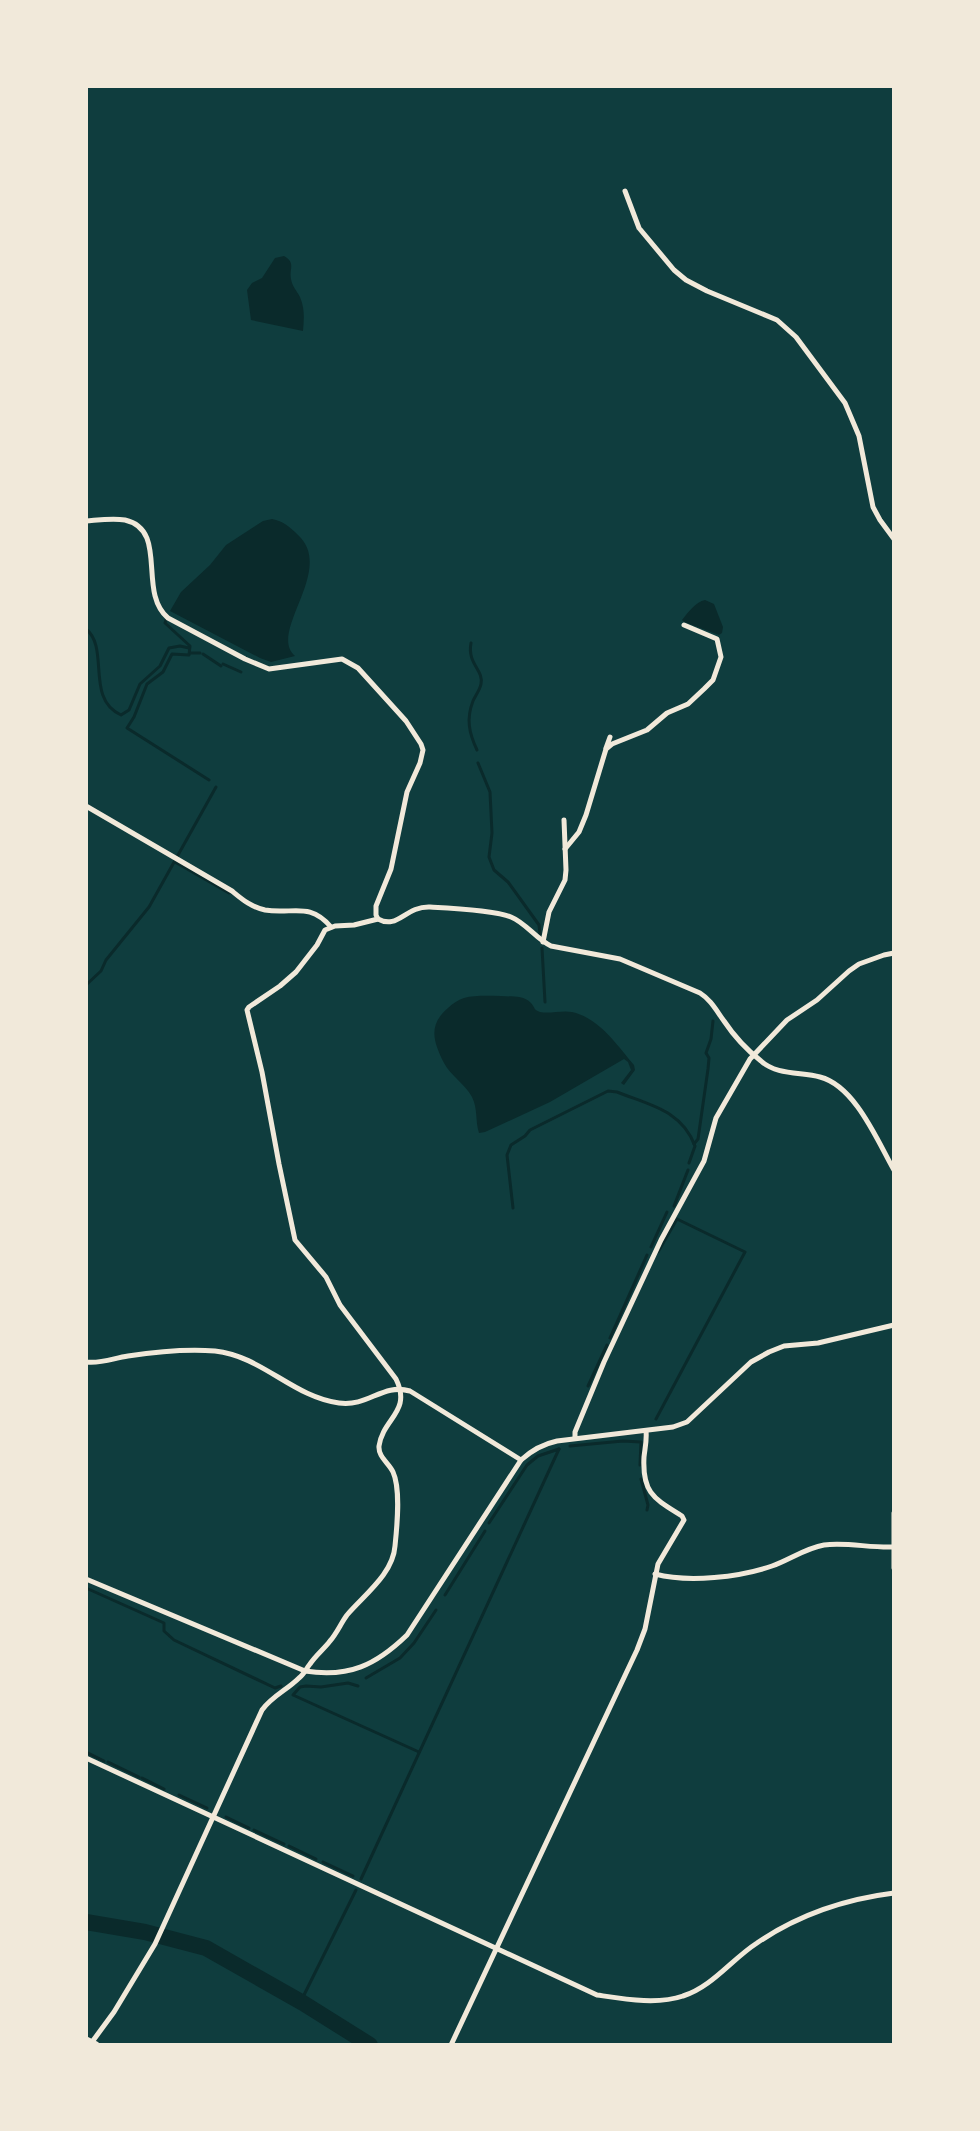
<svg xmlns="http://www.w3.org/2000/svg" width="980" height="2131" viewBox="0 0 980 2131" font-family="Ubuntu,sans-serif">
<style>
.water{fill:#0a2a2b}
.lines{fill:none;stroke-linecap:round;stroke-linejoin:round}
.stream{stroke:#0a2a2b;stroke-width:3}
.river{stroke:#0a2a2b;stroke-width:16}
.minor{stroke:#f1e9da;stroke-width:5}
.secondary{stroke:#f1e9da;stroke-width:7}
</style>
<rect width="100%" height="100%" fill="#0f3d3e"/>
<g class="water">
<path d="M284 256C296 263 289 268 291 279 292 286 297 291 300 297 305 309 304 319 303 331L251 320 247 290 252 283 262 278 275 258Z"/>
<path d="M272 519C283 521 290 527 298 535 336 570 267 632 295 656L271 662 260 658 170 611 181 592 210 565 226 545 263 521Z"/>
<path d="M705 600 714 604 723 627 722 633 719 635 684 622 682 620C688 612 696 602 705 600Z"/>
<path d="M501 996C512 997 523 995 531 1003 536 1009 533 1009 540 1012 550 1014 562 1010 572 1012 599 1018 617 1045 634 1065L635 1070 624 1085 621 1083 631 1070 628 1062 624 1059 550 1102 485 1132 479 1133C475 1121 478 1109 472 1097 465 1084 451 1076 444 1063 433 1041 428 1025 448 1008 452 1004 458 1000 464 998 475 995 489 996 501 996Z"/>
</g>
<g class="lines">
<g class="stream">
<polyline points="166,620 165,623 190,646 189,655 172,654 163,672 147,684 134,717 127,728 209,780"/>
<path d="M86 629C110 648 85 699 121 715L129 710 140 684 160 666 169 648 180 646 189 648"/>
<path d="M471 643C467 664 484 670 481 684 480 690 475 696 473 701 466 719 469 733 477 750"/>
<polyline points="191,653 200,653"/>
<polyline points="203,654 221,666"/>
<polyline points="223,664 241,672"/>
<polyline points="478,763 490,792 492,833 489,857 494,870 508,882 539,925 540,934"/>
<polyline points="175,862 229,893"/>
<polyline points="542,948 545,1002"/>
<polyline points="86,985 101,971 106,960 149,907 216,787"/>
<polyline points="694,1144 698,1139 708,1069 709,1058 706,1053 711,1039 713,1021"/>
<polyline points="674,1206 688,1170"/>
<path d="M513 1208 507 1155 511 1145 525 1136 530 1130 608 1091 617 1092C649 1105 682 1110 695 1146L689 1163"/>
<polyline points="651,1247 667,1212"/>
<polyline points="610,1338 647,1255"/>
<polyline points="588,1386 607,1345"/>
<polyline points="656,1419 745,1252 677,1219 658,1252"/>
<polyline points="570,1446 623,1441 641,1442 640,1465"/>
<polyline points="641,1479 648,1505 647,1510"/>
<polyline points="489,1523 527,1465 538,1456 559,1449"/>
<polyline points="86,1588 164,1623 164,1631 174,1640 275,1688 281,1686"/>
<polyline points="445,1595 485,1531"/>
<polyline points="366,1678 400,1658 414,1643 436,1610"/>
<polyline points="358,1686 348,1683 321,1687 306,1686 300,1687 293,1695 419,1752"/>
<polyline points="86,1752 104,1761"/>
<polyline points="108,1762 139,1777"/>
<polyline points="142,1778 164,1789"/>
<polyline points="179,1795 207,1808"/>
<polyline points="226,1817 249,1828"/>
<polyline points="254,1830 284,1844"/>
<polyline points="289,1846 316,1859"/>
<polyline points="323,1862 353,1876"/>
<polyline points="361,1879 559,1449"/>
<polyline points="301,2001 356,1890"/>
</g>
<polyline class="river" points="86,1922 145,1932 206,1948 303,2003 370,2045"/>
<g class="minor">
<polyline points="625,191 639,228 674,270 686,280 707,291 777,320 796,337 845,403 859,436 873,507 880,520 894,539"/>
<path d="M86 521C99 520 112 518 125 520 169 530 137 592 168 618L245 659 269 669 342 659 358 668 406 721 421 744 423 750 420 763 407 792 391 869 376 906V915L378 919"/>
<polyline points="606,748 610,737"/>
<path d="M86 806 232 891C243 900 251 907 265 910 292 915 309 901 331 927"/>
<polyline points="565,849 579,832 586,815 606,749 612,744 647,730 667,713 688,704 704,689 713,680 721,657 717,639 684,625"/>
<polyline points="543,942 549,912 565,880 566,870 564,820"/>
<path d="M86 1362C101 1364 114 1358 128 1356 154 1352 189 1349 215 1351 262 1356 293 1397 339 1403 369 1407 382 1383 410 1391L521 1460"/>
<polyline points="575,1438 575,1432 604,1362 661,1240 704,1161 716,1118 750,1059 787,1020 817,1000 849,971 859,964 884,955 894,953"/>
<polyline points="894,1513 894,1568"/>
<path d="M655 1574C689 1583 740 1577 772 1566 789 1560 806 1548 824 1545 846 1542 870 1548 893 1547"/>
<path d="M86 1579 305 1671C349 1678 376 1665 407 1635L521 1460C532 1450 543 1444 557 1441L673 1427 687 1422 751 1362 769 1352 784 1346 818 1343 894 1325"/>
<path d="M86 1758 597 1995C624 1999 657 2005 683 1996 712 1987 732 1959 757 1943 798 1915 846 1899 894 1893"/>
<path d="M92 2042 114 2012 155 1944 262 1710C272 1696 287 1690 299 1678 304 1674 306 1669 310 1664 316 1655 324 1649 330 1641 337 1633 341 1623 347 1615 364 1595 393 1574 395 1546 397 1527 401 1489 393 1472 389 1463 378 1457 379 1446 383 1418 412 1412 396 1379L340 1305 326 1277 295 1240 279 1164 262 1072 247 1010 249 1007 280 986 296 972 317 945 325 930 335 926 354 925 378 919C398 930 405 906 430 907 449 908 494 910 511 917 526 923 536 939 551 946L620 959 700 993C711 1000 716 1010 724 1021 734 1036 747 1050 761 1061 776 1075 801 1072 820 1077 855 1086 877 1140 894 1170"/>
<path d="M451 2045 637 1650 645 1629 658 1564 684 1520 682 1516C655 1499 642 1494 644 1457 645 1448 647 1440 646 1431"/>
</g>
<polyline class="secondary" points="86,2040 96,2045"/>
</g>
<rect width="980" height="2131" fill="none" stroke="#f1e9da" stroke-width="176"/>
</svg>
